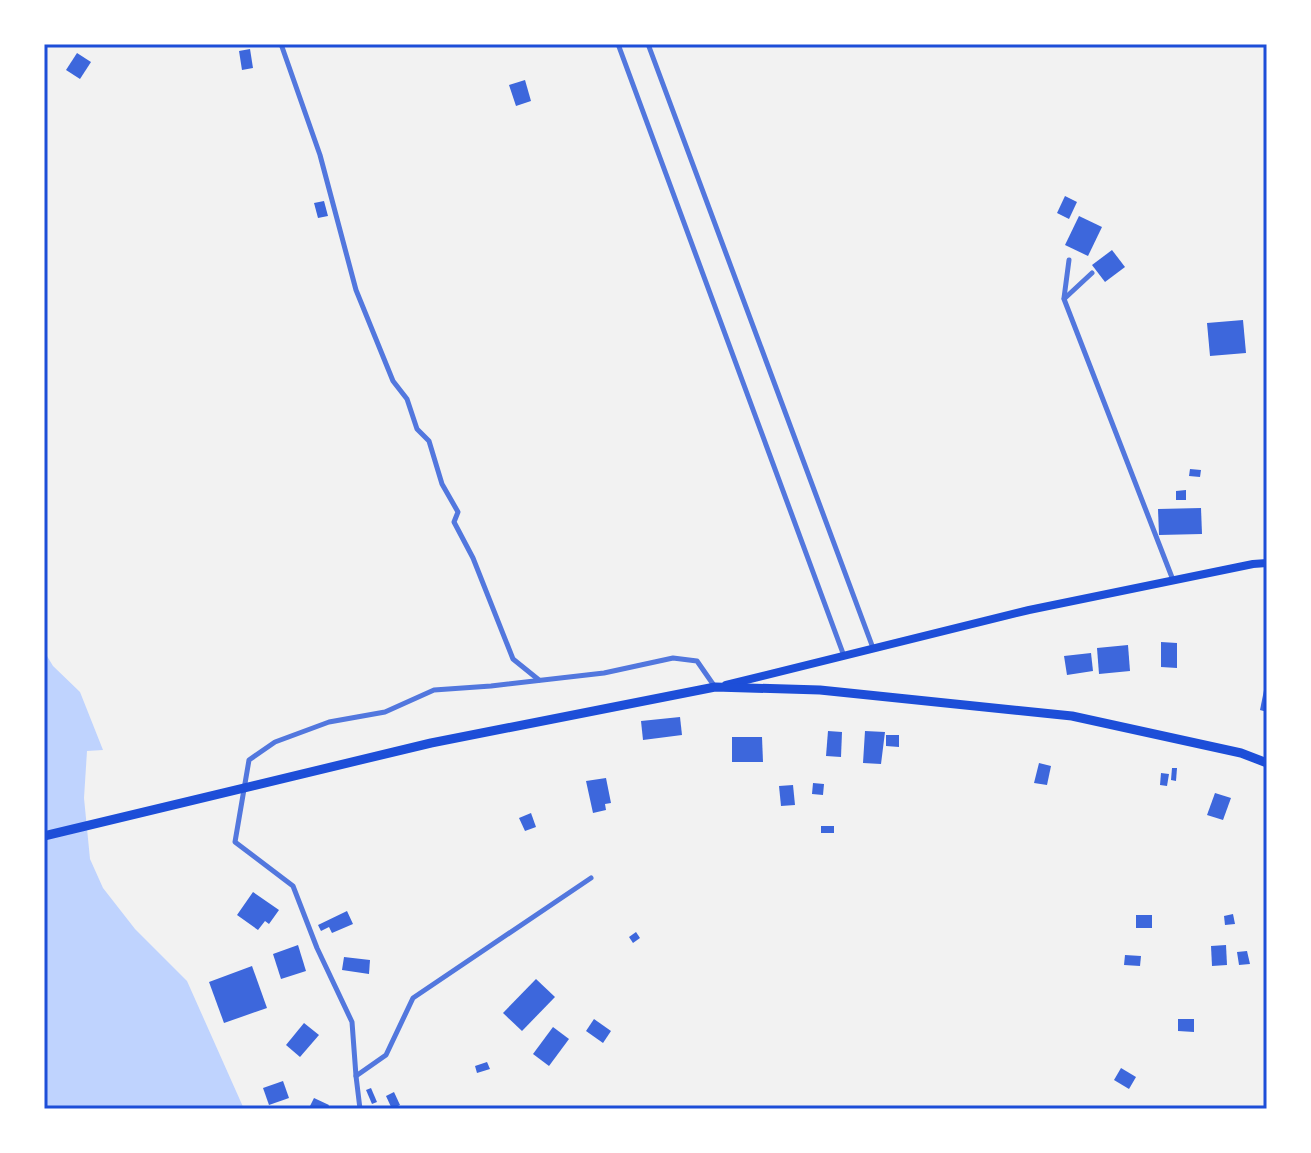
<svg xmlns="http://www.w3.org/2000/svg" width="1311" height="1153" viewBox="0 0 1311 1153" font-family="Mulish,sans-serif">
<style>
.water{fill:#bfd3fe}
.building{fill:#3d67dc}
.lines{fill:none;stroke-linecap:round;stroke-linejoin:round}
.minor{stroke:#5277de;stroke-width:5}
.secondary{stroke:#1d4ed8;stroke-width:8}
.trunk{stroke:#1d4ed8;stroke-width:9}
.neatline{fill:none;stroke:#1d4ed8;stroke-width:3}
</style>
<rect width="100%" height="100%" fill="#f2f2f2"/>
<polygon class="water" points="44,651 53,666 80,692 103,750 87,751 84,798 90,859 103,888 135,929 187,981 244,1109 44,1109"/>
<g class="building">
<polygon points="250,49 253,68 242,70 239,51"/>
<polygon points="77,53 91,62 80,79 66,70"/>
<polygon points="525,80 531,101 516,106 509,85"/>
<polygon points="1065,196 1077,202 1069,219 1057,213"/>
<polygon points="324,201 328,216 318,218 314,203"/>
<polygon points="1079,216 1102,227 1088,256 1065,245"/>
<polygon points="1112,250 1125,267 1105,282 1092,265"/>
<polygon points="1243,320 1246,353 1210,356 1207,323"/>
<polygon points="1190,469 1201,470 1200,477 1189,476"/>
<polygon points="1186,490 1186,500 1176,500 1176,491"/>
<polygon points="1201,508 1202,534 1159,535 1158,509"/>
<polygon points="1161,642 1177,643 1177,668 1161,667"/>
<polygon points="1128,645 1130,671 1099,674 1097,648"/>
<polygon points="1091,653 1093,671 1067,675 1064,656"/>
<polygon points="1264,690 1267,691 1267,712 1260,710"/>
<polygon points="680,717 682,735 643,740 641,721"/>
<polygon points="828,731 842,732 841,757 826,756"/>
<polygon points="865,731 885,732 881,764 863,763"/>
<polygon points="886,735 899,735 899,747 886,746"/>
<polygon points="732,737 762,737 763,762 732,762"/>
<polygon points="1039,763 1051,766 1047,785 1034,783"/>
<polygon points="1172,768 1177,768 1176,781 1171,780"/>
<polygon points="1161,773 1169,774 1167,786 1160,785"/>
<polygon points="606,778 611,803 605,804 606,810 593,813 586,781"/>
<polygon points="813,783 824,784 823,795 812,794"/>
<polygon points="793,785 795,805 781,806 779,786"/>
<polygon points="1215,793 1231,798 1223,820 1207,815"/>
<polygon points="531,813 536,827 525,831 519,818"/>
<rect x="821" y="826" width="13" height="7"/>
<polygon points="253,892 279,910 269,924 265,921 258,930 237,915"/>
<polygon points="347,911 353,924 332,933 329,927 321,931 318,925"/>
<polygon points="1233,914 1235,924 1225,925 1224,916"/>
<rect x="1136" y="915" width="16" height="13"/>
<polygon points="636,932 640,938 633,943 629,937"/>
<polygon points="298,945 306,971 281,979 273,954"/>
<polygon points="1226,945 1227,965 1212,966 1211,946"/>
<polygon points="1247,951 1250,964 1239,965 1237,952"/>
<polygon points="1125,955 1141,956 1140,966 1124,965"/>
<polygon points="344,957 370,960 369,974 342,970"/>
<polygon points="252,966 267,1008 224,1023 209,982"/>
<polygon points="536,979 555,997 522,1031 503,1013"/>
<polygon points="594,1019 611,1031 603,1043 586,1031"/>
<polygon points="1178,1019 1194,1019 1194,1032 1178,1031"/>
<polygon points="304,1023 319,1035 300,1057 286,1045"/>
<polygon points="553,1027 569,1039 549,1066 533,1054"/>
<polygon points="487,1062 490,1069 477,1073 475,1066"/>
<polygon points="1121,1068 1136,1077 1129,1089 1114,1080"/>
<polygon points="283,1081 289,1098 269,1105 263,1088"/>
<polygon points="371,1088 377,1102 372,1104 366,1090"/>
<polygon points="394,1092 400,1105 392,1109 386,1096"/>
<polygon points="314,1098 329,1105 327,1109 317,1109 310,1106"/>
</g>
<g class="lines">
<g class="minor">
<polyline points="281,44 320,155 356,290 393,381 407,399 417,429 429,441 442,484 458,512 454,522 473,558 513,659 539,680"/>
<polyline points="618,44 844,656"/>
<polyline points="648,44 873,648"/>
<polyline points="1092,273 1064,299 1173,580"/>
<polyline points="1064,298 1069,260"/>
<polyline points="591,878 413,998 386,1055 356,1076 352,1022 317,948 293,886 235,842 249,760 275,742 329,722 385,712 434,690 491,686 604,673 673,658 697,661 715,687"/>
<polyline points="356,1076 360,1109"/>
</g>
<polyline class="secondary" points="726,685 1029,610 1253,564 1267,563"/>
<polyline class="trunk" points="44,836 431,743 715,687 820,690 1072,716 1241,753 1267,763"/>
</g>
<rect width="1311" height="1153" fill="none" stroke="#ffffff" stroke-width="92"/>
<rect x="46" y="46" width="1219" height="1061" class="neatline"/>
</svg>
